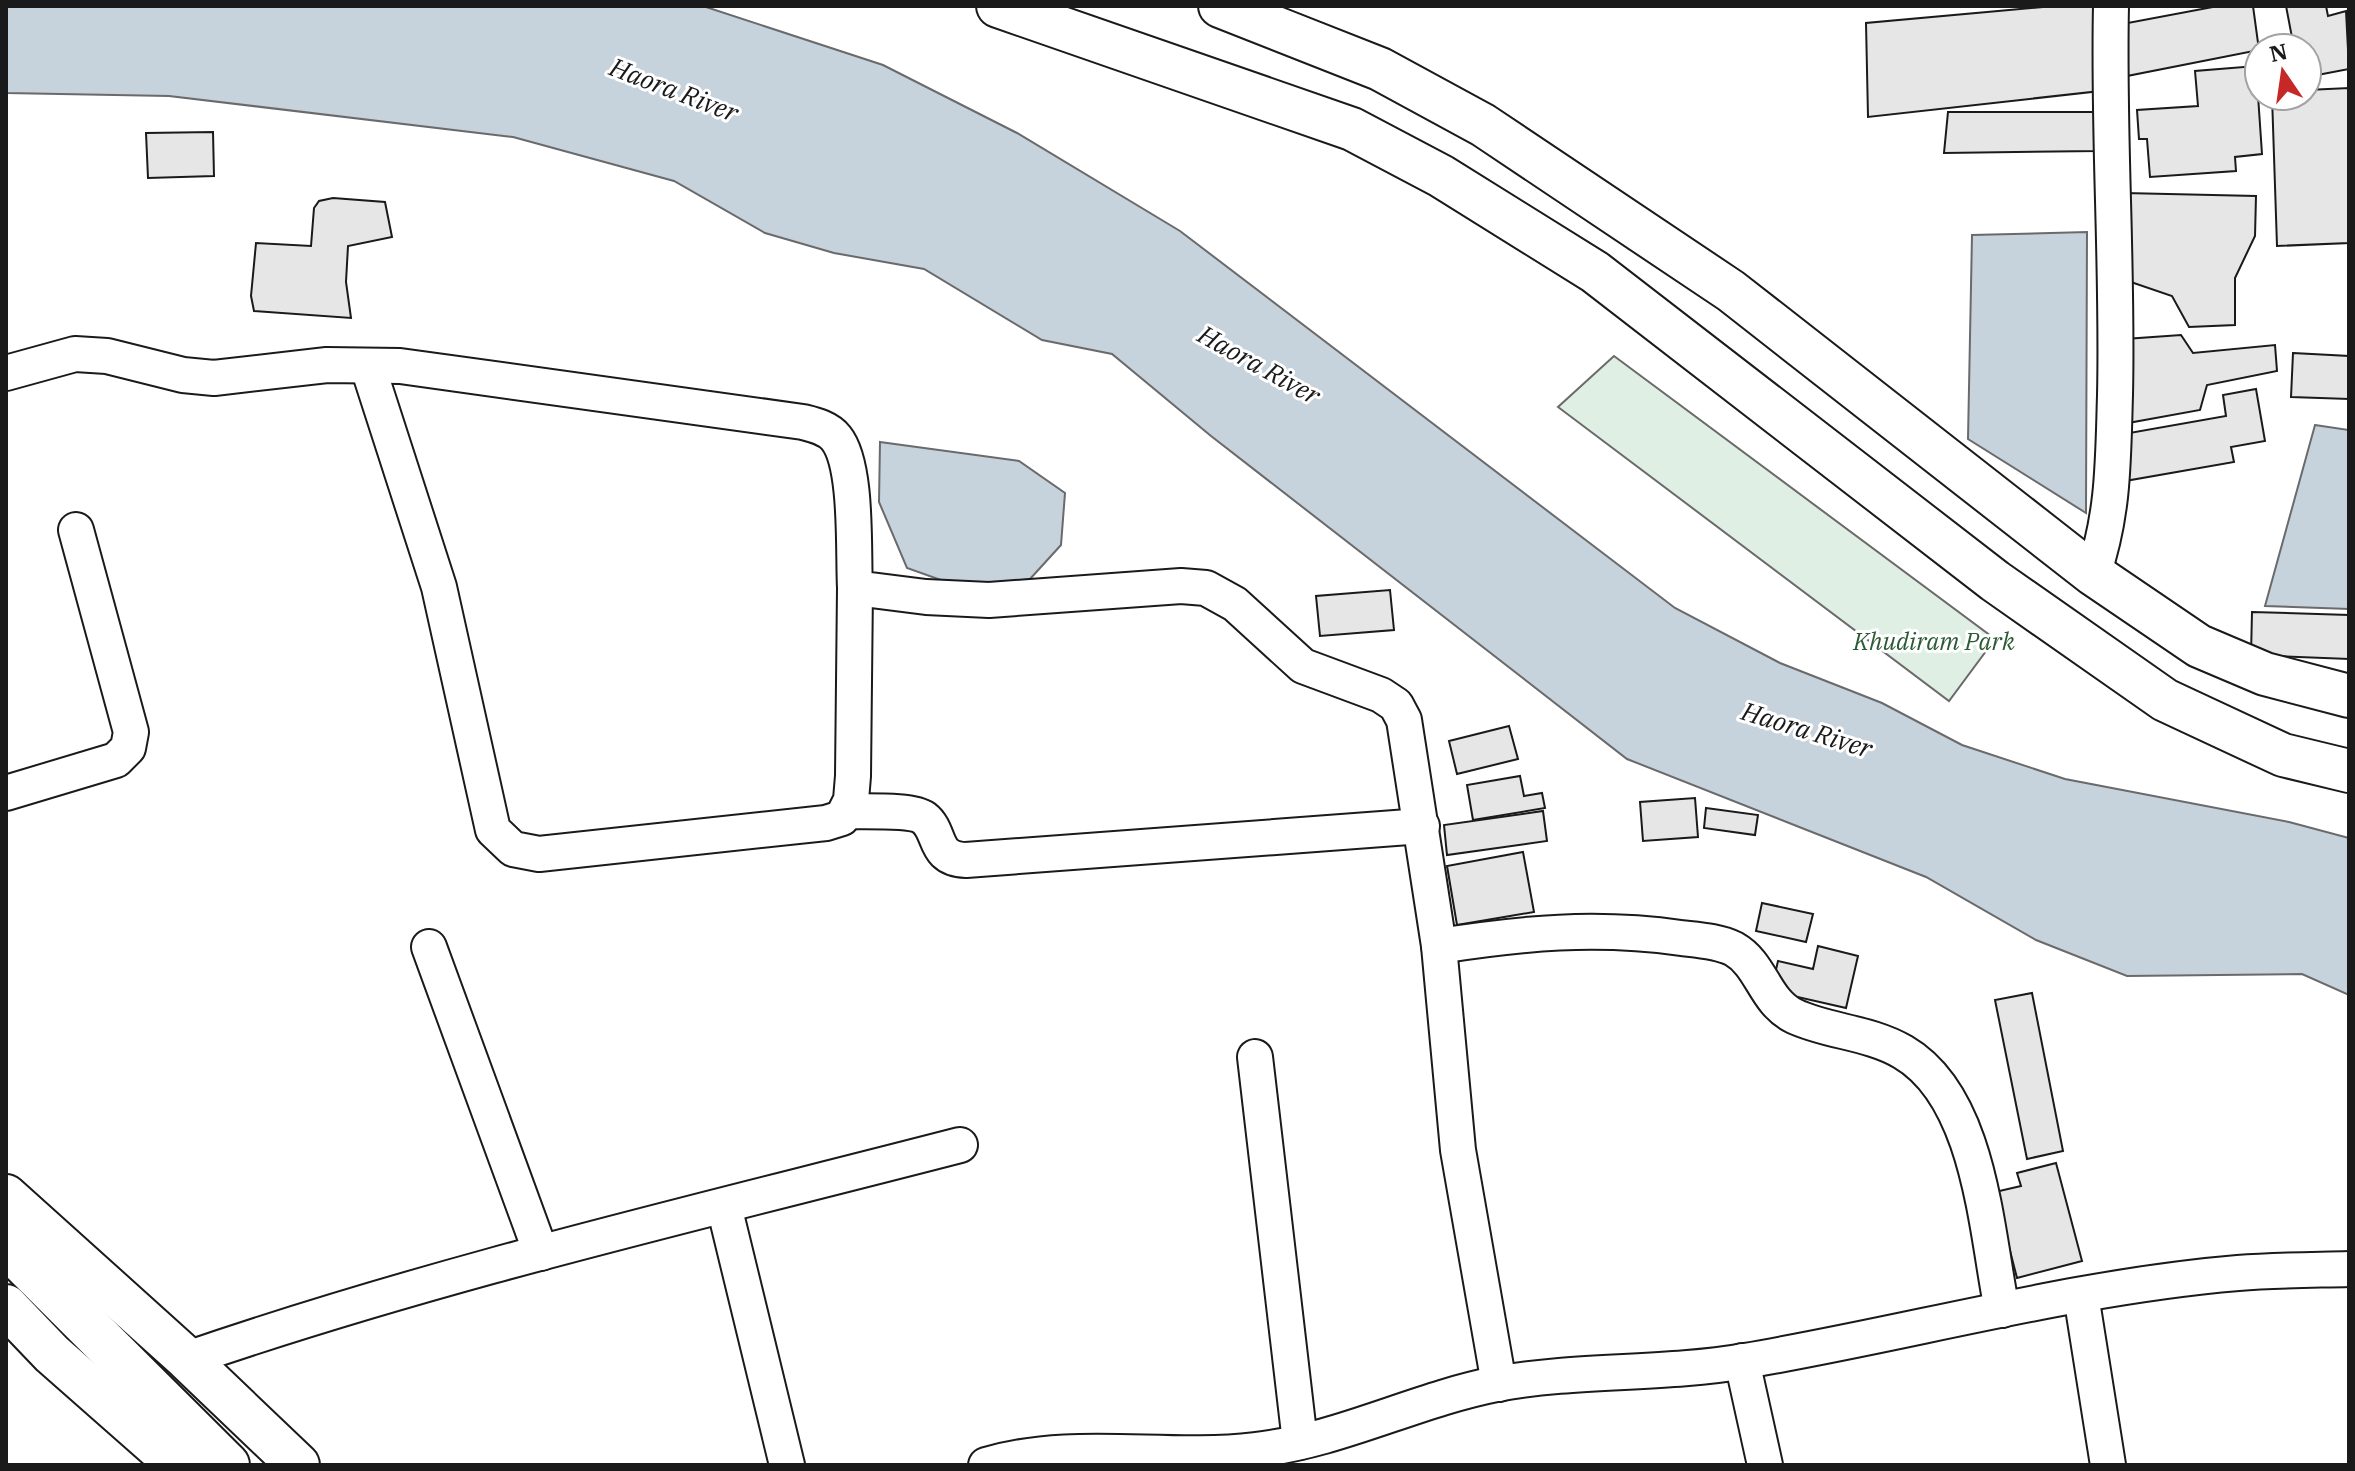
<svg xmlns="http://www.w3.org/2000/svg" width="2355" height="1471" viewBox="0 0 2355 1471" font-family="'IBM Plex Serif',serif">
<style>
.green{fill:#e0efe3;stroke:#6a6a6a;stroke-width:2}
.water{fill:#c6d2dc;stroke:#6a6a6a;stroke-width:2}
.building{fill:#e6e6e6;stroke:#1a1a1a;stroke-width:2}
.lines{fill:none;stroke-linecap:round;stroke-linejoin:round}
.minor-casing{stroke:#1a1a1a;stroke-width:38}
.tertiary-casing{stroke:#1a1a1a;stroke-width:46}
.primary-casing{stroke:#1a1a1a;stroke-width:48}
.minor{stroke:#fff;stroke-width:34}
.tertiary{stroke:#fff;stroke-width:42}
.primary{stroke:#fff;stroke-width:44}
.labels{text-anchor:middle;stroke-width:6;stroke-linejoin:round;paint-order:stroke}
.park-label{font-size:24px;font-style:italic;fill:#2b5a34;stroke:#fff}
.water-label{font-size:26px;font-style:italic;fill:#1a1a1a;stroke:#fff}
</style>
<rect width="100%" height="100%" fill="#fff"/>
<polygon class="green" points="1614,356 1995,639 1949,701 1558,407"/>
<g class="water">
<polygon points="6,6 703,6 883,65 1017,133 1180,231 1675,608 1780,663 1882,703 1962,745 2065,779 2289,822 2349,838 2349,995 2302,974 2127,976 2036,940 1926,877 1627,759 1211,436 1112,354 1042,340 924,269 834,253 765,233 674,181 513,137 169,96 6,93"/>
<polygon points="2087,232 2086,513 1968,439 1972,235"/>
<polygon points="2315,425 2349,430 2349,609 2265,606"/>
<polygon points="880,442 1019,461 1065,493 1061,545 1030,579 966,589 907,568 879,502"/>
</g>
<g class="building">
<polygon points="2054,6 2098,6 2100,91 1868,117 1866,23"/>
<polygon points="2218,6 2253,6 2259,50 2127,76 2117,25"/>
<polygon points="2286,6 2326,6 2328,16 2346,11 2349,69 2307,77 2307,48 2294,48"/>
<polygon points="2256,66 2262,154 2235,157 2236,171 2150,177 2147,139 2139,139 2137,110 2198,106 2195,71"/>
<polygon points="2349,88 2349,243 2277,246 2272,96 2307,96 2307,90"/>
<polygon points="1948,112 2097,112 2098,151 1944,153"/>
<polygon points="213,132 214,176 148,178 146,133"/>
<polygon points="2124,193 2256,196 2255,236 2235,278 2235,325 2189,327 2172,296 2125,280"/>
<polygon points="333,198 385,202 392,237 348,246 346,282 351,318 254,311 251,296 256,243 311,246 314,208 319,201"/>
<polygon points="2181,335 2193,353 2275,345 2277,371 2207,385 2200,410 2128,423 2125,339"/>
<polygon points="2293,353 2349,356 2349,399 2291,397"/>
<polygon points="2256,389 2265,441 2231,447 2234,462 2125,481 2118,435 2226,416 2223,395"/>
<polygon points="1390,590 1394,630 1320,636 1316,596"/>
<polygon points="2252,612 2349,615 2349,659 2251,655"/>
<polygon points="1509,726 1518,759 1457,774 1449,741"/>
<polygon points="1520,776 1524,796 1542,793 1545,808 1473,820 1467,785"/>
<polygon points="1695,798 1698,837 1643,841 1640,802"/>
<polygon points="1706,808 1758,815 1755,835 1704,828"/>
<polygon points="1543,811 1547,841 1447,855 1444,825"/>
<polygon points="1523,852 1534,912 1457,925 1447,866"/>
<polygon points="1762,903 1813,914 1806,942 1756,931"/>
<polygon points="1818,946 1858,956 1846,1008 1771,991 1778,961 1813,969"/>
<polygon points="2032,993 2063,1151 2027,1159 1995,1000"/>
<polygon points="2056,1163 2082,1261 2017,1278 1995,1192 2021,1186 2017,1173"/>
</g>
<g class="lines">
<defs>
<g id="minor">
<polyline points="368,367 439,587 493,830 513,849 539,854 826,823 842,818 851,800 853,776 855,588"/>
<path d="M6 373 75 354 107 356 183 375 214 378 327 365 400 366 803 422C815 425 828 428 836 438 858 465 853 552 855 588L926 597 989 600 1181 586 1206 588 1235 604 1303 666 1381 695 1396 705 1404 720 1439 946 1458 1150 1499 1384"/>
<path d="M2093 574C2114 513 2113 459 2115 395 2118 265 2108 136 2111 6"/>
<polyline points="6,793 116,760 128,748 131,732 76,530"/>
<path d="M847 811C864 812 912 809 924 818 942 832 932 859 966 860L1422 826"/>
<path d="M1439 946C1523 933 1595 926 1681 938 1698 940 1718 941 1734 949 1762 965 1764 1001 1794 1016 1828 1032 1869 1032 1903 1052 1980 1097 1986 1230 2002 1310"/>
<polyline points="429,947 541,1253"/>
<polyline points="1255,1057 1300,1442"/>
<polyline points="724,1206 787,1465"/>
<polyline points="2081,1295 2108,1465"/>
<path d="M187 1359C440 1272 701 1212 960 1145"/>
<polyline points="1742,1361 1765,1465"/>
<path d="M986 1465C1073 1439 1166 1461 1255 1450 1338 1441 1415 1400 1496 1384 1578 1369 1664 1375 1745 1361 1910 1333 2072 1287 2238 1273 2275 1270 2312 1270 2349 1269"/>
</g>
<g id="tertiary">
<polyline points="998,6 1352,129 1441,176 1595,272 1995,581 2165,700 2283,755 2349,771"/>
<polyline points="1220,6 1380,69 1483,125 1731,291 2093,574 2199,646 2265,674 2349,696"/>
<polyline points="6,1196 187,1359 298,1465"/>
<polyline points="6,1306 52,1354 178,1465"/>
</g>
<polyline id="primary" points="6,1245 227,1465"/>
</defs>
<use href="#minor" class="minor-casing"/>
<use href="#tertiary" class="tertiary-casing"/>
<use href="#primary" class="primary-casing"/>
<use href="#minor" class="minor"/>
<use href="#tertiary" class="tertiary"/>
<use href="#primary" class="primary"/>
</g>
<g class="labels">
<g class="park-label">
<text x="1934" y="650">Khudiram Park</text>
</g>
<g class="water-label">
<text transform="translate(674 90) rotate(21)" y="9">Haora River</text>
<text transform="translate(1259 365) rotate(29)" y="9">Haora River</text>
<text transform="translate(1807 730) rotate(17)" y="9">Haora River</text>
</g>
</g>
<rect width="2355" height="1471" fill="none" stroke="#1a1a1a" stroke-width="16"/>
<g transform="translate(2283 72) rotate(347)"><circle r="38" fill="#ffffff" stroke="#a3a3a3" stroke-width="2"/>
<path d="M0-6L14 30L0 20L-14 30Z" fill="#c62828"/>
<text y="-12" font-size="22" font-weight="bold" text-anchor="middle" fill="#1a1a1a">N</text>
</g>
</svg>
